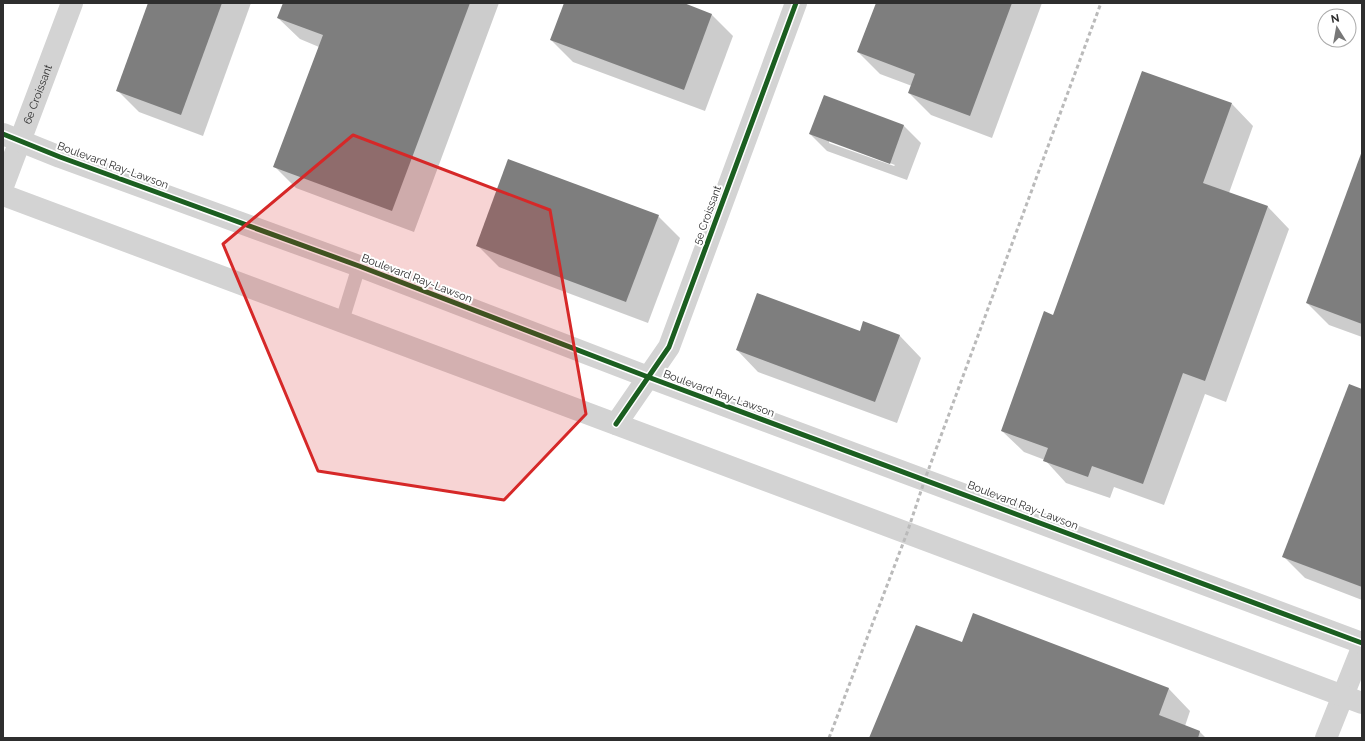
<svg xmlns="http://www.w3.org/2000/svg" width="1365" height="741" viewBox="0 0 1365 741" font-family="Raleway,sans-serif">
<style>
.shadow{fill:#0003;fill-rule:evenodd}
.building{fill:#7e7e7e}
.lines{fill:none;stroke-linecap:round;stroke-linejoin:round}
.service{stroke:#d3d3d3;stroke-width:14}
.minor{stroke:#d3d3d3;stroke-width:22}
.tertiary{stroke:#d3d3d3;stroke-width:22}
.rail{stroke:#bababa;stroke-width:3;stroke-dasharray:4 3;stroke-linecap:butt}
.cycleway-casing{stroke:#fff;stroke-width:8}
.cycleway{stroke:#1b5e20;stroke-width:5}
.marked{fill:#d62828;fill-opacity:0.2;stroke:#d62828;stroke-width:3;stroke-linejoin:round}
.labels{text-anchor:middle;stroke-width:4;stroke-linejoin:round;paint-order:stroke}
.street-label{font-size:11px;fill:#2e2e2e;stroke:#fff}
</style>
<rect width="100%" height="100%" fill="#fff"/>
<g class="shadow">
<polygon points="150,3 251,3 203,136 139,112 118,91"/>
<polygon points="284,3 499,3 414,232 296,188 275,167 319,47 300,39 278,18"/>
<polygon points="565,3 681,3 712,15 733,36 705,111 573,62 551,40"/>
<polygon points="877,3 1042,3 992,138 931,115 909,93 912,86 880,74 858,52"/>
<path d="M824 96 904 126 921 143 907 180 827 151 810 134ZM829 140 895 165 894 166 829 143Z"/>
<polygon points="1232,104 1253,126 1229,193 1268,207 1289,229 1226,402 1205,394 1164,505 1114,487 1110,498 1066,483 1045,460 1024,452 1002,431 1054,316"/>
<polygon points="1362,153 1362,337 1329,325 1307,303"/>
<polygon points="658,216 680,238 648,323 499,267 477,245"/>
<polygon points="864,322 900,336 921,358 897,423 758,372 737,350 860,332"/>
<polygon points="1362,390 1362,600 1305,578 1283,556"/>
<polygon points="974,614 1169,689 1190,711 1185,726 1200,732 1206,738 870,738 962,644"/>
</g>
<g class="building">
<polygon points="148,3 222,3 181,115 116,91"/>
<polygon points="283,3 470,3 392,211 273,167 323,35 277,18"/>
<polygon points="564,3 684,3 712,14 684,90 550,40"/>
<polygon points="876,3 1012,3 970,116 908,93 915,74 857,52"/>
<polygon points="1142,71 1232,103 1203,183 1268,206 1205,381 1183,373 1143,484 1092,466 1088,477 1043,461 1048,448 1001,431 1044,311 1053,315"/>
<polygon points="824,95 904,125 890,164 809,134"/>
<polygon points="1362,151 1362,324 1306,303"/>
<polygon points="508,159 659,215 626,302 476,246"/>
<polygon points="757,293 860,331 863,321 900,335 875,402 736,350"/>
<polygon points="1349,384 1362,389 1362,587 1282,557"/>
<polygon points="973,613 1169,688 1159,715 1200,731 1198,738 869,738 916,625 962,642"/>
</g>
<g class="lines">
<polyline class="service" points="342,321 359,266"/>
<g class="minor">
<path id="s1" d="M3 186 72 3"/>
<polyline points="616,424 669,347 796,3"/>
<polyline points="1326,738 1362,648"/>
</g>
<g class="tertiary">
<polyline points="3,134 60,157 359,266 648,377 1362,643"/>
<polyline points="3,195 1362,703"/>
</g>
<polyline class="rail" points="829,738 907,533 925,479 1101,3"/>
<defs>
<g id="cycleway">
<polyline points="3,134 60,157 359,266 648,377 1362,643"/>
<polyline points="616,424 669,347 796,3"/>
</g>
</defs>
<use href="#cycleway" class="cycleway-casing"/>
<use href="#cycleway" class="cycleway"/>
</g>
<path class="marked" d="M353 135 550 210 586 414 504 500 318 471 223 244Z"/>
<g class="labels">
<g class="street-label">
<text dy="4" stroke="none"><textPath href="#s1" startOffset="98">6e Croissant</textPath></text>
<text transform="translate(113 165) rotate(20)" y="4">Boulevard Ray-Lawson</text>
<text transform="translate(707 215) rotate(-70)" y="4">5e Croissant</text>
<text transform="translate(417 278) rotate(21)" y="4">Boulevard Ray-Lawson</text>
<text transform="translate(719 393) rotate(20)" y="4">Boulevard Ray-Lawson</text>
<text transform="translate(1023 505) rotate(21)" y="4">Boulevard Ray-Lawson</text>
</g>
</g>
<rect width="1365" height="741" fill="none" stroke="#2e2e2e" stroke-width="8"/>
<g transform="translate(1337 28) rotate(349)"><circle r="19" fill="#ffffff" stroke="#ababab"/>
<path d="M0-3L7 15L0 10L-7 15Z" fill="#777777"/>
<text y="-6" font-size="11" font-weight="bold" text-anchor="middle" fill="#2e2e2e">N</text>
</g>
</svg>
